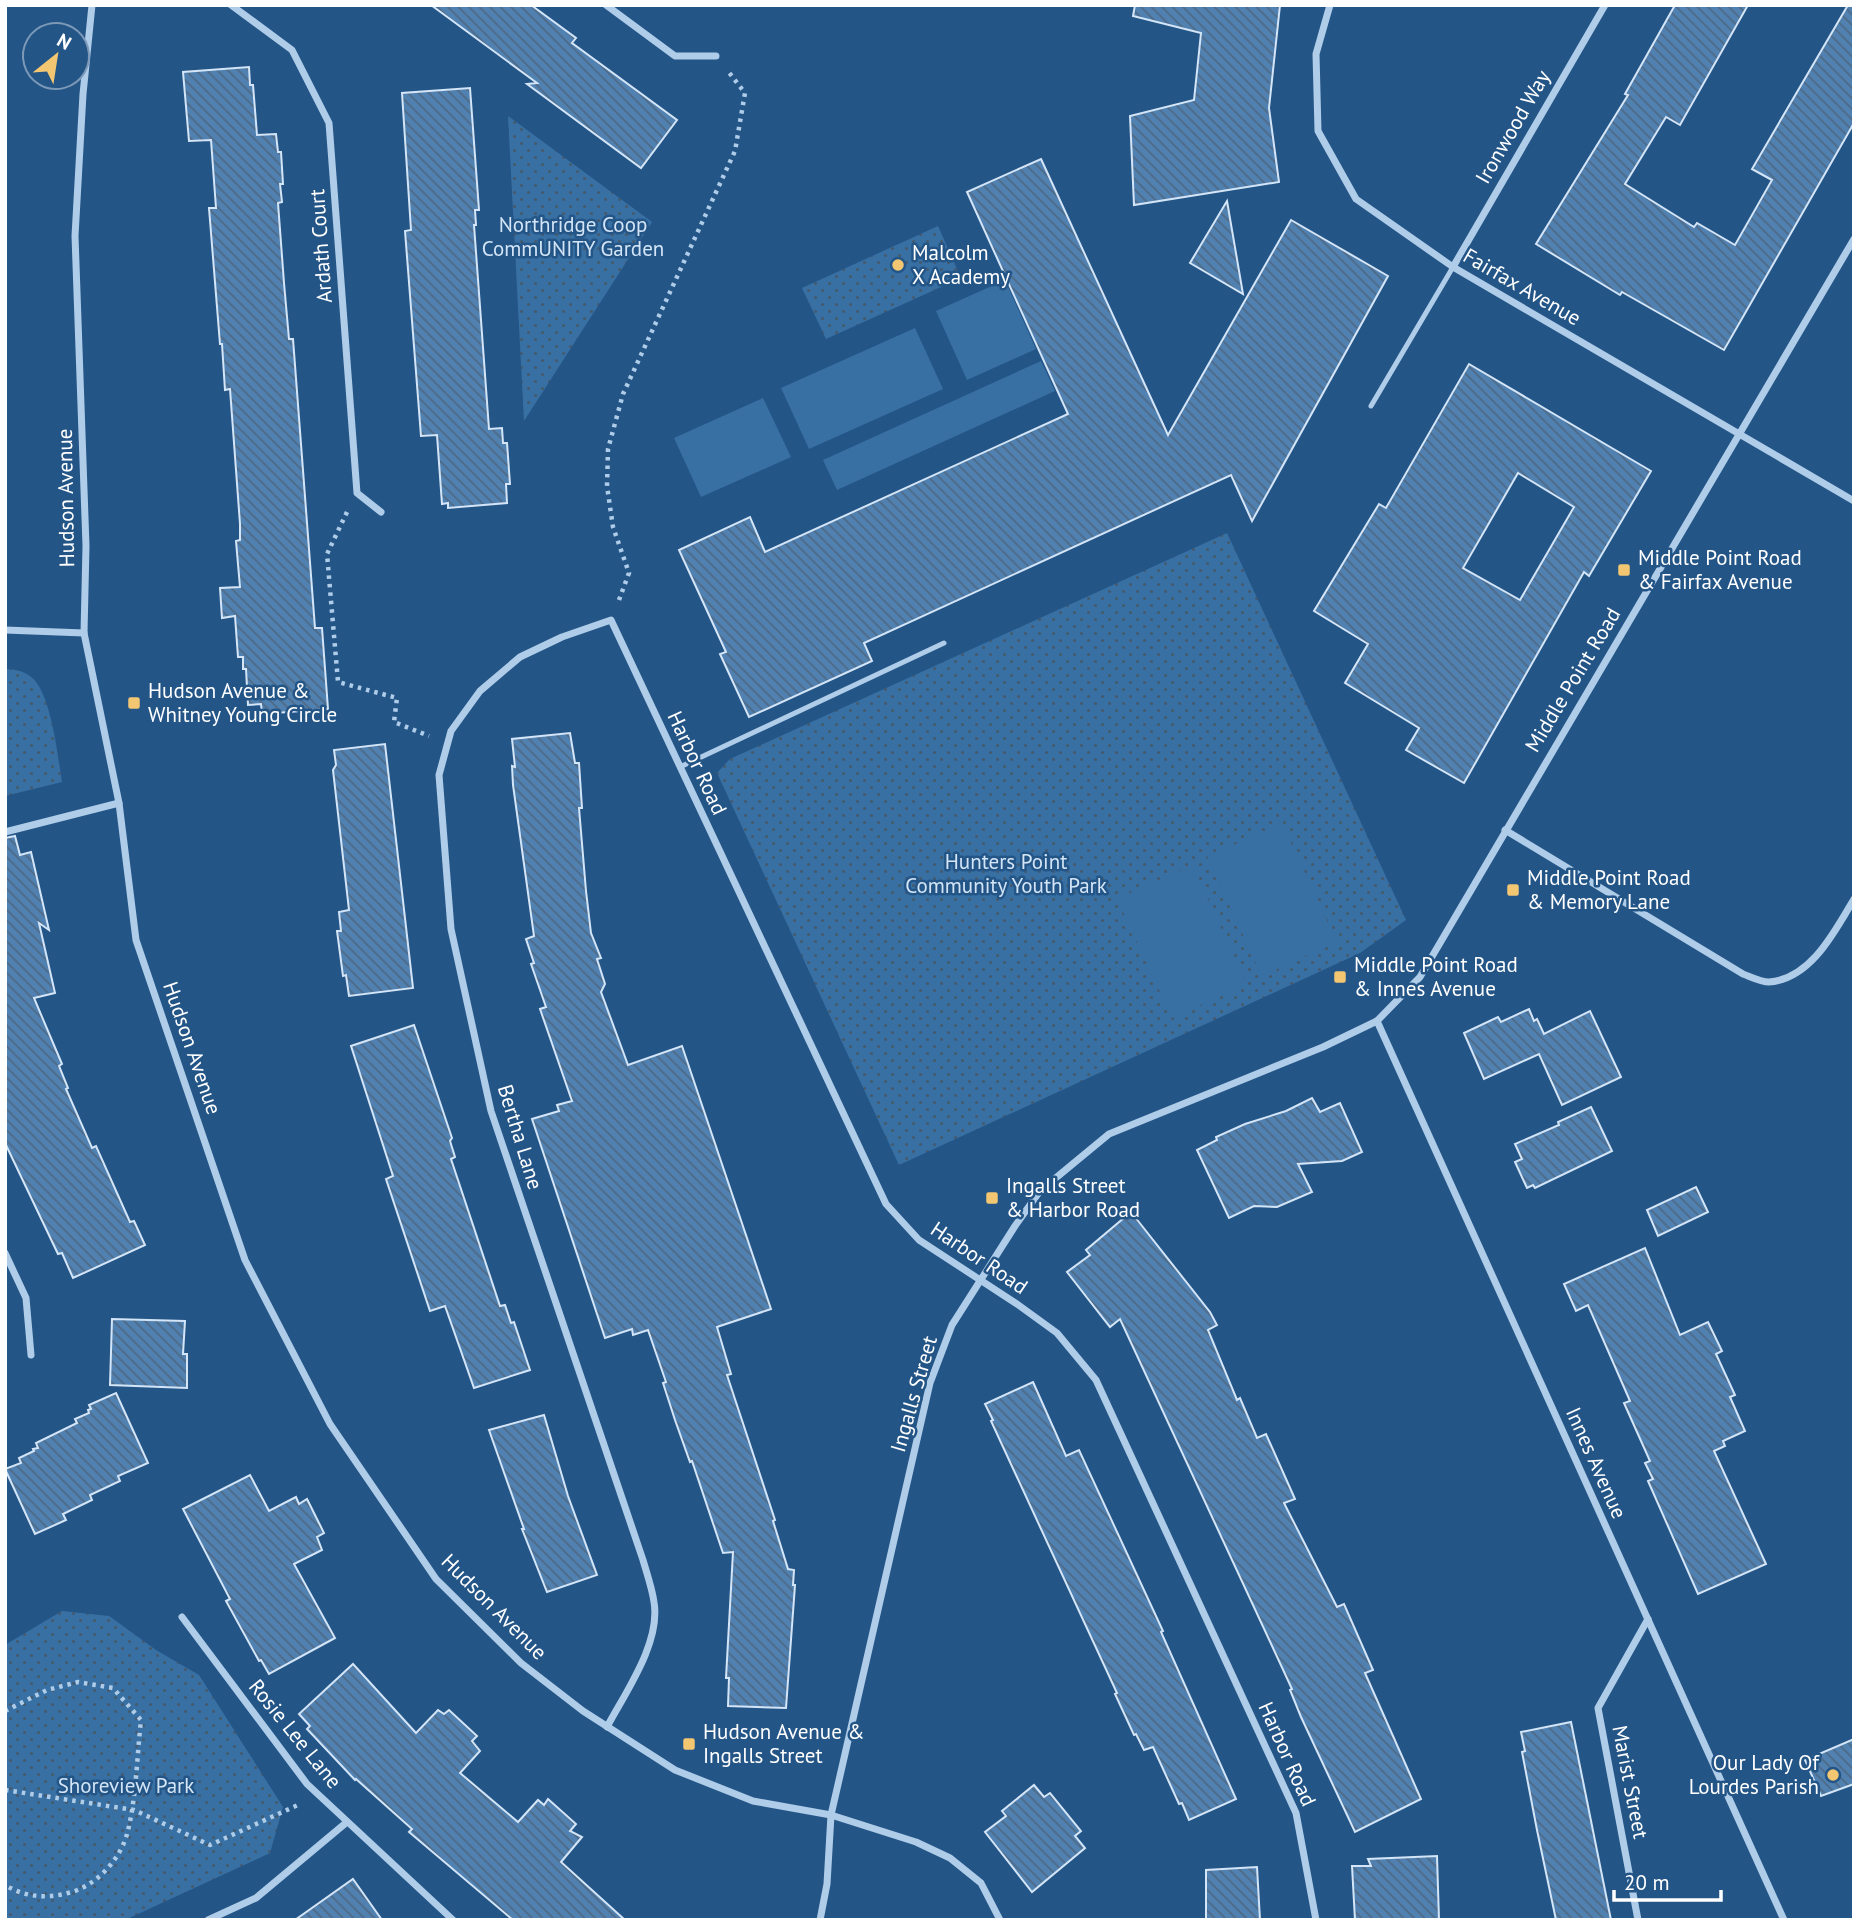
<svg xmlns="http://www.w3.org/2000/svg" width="1859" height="1925" viewBox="0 0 1859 1925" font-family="'PT Sans',sans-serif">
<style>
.park{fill:url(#park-dots)}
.pitch{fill:#3870a4}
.building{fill:url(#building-back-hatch);stroke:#d3e5f7;stroke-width:2;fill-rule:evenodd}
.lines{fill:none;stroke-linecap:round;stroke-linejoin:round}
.path{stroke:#afcde9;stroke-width:4.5;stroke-dasharray:3.5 5;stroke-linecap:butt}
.lane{stroke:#afcde9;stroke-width:5}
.street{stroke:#afcde9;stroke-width:7}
.poi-dot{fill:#f3c672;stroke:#245587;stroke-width:2.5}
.labels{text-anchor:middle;stroke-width:5;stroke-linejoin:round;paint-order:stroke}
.street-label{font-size:21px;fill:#fff;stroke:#245587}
.park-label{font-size:21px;fill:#d3e5f7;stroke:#245587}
.poi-label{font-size:21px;fill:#fff;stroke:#245587;text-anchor:start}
</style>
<defs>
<pattern id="park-dots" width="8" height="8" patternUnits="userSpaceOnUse" patternTransform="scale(1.75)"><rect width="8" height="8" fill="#3870a4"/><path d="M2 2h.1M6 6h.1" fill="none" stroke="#445a6f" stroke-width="1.8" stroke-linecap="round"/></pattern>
<pattern id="building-back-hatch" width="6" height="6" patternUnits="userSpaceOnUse" patternTransform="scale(1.75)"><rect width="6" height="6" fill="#5081b1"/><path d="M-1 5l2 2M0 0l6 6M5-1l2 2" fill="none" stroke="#4e6984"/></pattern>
</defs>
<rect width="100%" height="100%" fill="#245587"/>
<g class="park">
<polygon points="508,116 652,222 524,421"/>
<polygon points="938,226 961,278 826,339 802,288"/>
<polygon points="1227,533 1406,920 1360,953 899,1165 717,773 730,759"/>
<path d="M5 669C14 669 24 671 31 677 51 691 58 758 62 782L5 796Z"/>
<polygon points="62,1611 109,1616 156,1650 199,1675 283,1807 270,1853 125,1920 5,1920 5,1645"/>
</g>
<g class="pitch">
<polygon points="1005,280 1036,349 967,380 936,311"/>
<polygon points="915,328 943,389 809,449 781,388"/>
<polygon points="1041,361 1055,391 837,490 823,460"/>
<polygon points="763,398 791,457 701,497 674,438"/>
<polygon points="1282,823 1337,942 1262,976 1207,857"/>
<polygon points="1192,865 1247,984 1172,1018 1117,899"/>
</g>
<g class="building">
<polygon points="431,5 531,5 576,38 572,43 677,120 641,168 527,84 537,83"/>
<polygon points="1135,5 1280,5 1269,108 1279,182 1134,205 1130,116 1194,100 1201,33 1133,16"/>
<polygon points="1675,5 1748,5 1680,125 1666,117 1625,184 1694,227 1697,223 1735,245 1772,180 1752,169 1848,5 1854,5 1854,123 1724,350 1622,292 1620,295 1536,244 1628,95 1625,94"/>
<polygon points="249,67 250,85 253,85 257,135 276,134 278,152 281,152 283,184 280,184 282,202 278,203 284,283 289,339 293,339 315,628 322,628 328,709 262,714 261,704 248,705 246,669 243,669 243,657 238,657 235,616 222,618 220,588 240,587 236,541 240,540 240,524 230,389 225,390 222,344 220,344 209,208 216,208 211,140 189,141 183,72"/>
<polygon points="470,88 479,210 475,210 476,225 474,225 489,429 502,428 503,443 507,443 510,484 506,484 507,503 448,508 448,503 442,504 437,435 421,436 405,231 411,230 402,93"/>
<polygon points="1041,159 1168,435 1291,220 1388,276 1252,521 1231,475 864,643 872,661 749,717 720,654 726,652 679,550 750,517 765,552 1068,414 967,192"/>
<polygon points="1227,201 1243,294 1190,263"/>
<path d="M1469 364 1651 471 1589 576 1584 572 1464 783 1406 750 1419 728 1345 683 1368 644 1314 611 1379 504 1386 508ZM1518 473 1574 507 1520 600 1463 568Z"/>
<polygon points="570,733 575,763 579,763 582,808 579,808 586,891 591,933 601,958 597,959 605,984 601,992 628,1065 682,1046 771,1309 717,1327 731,1374 727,1375 775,1520 773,1521 788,1569 794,1570 793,1585 795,1585 786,1708 728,1706 729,1678 726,1678 733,1552 723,1553 692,1461 690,1462 675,1420 663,1383 666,1382 648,1330 633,1335 632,1329 605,1338 532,1119 559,1111 557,1105 572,1101 540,1009 546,1007 531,964 534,963 526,939 534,936 513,785 512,766 515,767 512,739"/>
<polygon points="385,744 413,988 349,996 346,975 343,976 337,931 341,931 339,912 349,910 333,770 336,765 334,750"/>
<polygon points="15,836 20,855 31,852 49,930 39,923 55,993 34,998 62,1064 59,1066 68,1088 66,1089 92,1148 96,1146 130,1222 134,1221 145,1245 73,1278 62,1253 58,1254 5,1143 5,838"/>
<polygon points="1529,1009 1534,1021 1537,1019 1544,1034 1590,1011 1621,1077 1562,1105 1539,1054 1484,1079 1464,1033 1498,1017 1501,1022"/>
<polygon points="414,1025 452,1138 450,1141 455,1157 451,1159 500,1306 505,1305 511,1323 514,1322 530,1370 474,1388 445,1306 430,1311 386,1179 393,1176 351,1046"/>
<polygon points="1312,1098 1320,1112 1340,1103 1362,1152 1342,1161 1298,1164 1312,1192 1277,1207 1254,1206 1229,1218 1197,1150 1217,1140 1216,1137 1245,1124 1286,1111"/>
<polygon points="1591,1107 1612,1151 1535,1188 1533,1185 1527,1188 1515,1162 1522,1159 1515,1144 1559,1125 1558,1122"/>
<polygon points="1696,1187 1708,1212 1658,1236 1647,1210"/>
<polygon points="1131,1212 1210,1312 1217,1325 1208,1330 1237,1400 1240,1398 1257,1438 1266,1434 1295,1499 1284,1503 1337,1607 1344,1604 1373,1670 1365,1673 1421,1799 1355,1832 1301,1717 1290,1690 1292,1689 1120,1319 1110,1327 1067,1272 1090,1255 1086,1250"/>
<polygon points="1645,1248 1680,1335 1708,1322 1722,1351 1716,1354 1735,1395 1730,1397 1745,1431 1723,1441 1725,1446 1714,1451 1766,1564 1698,1594 1648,1481 1653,1479 1645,1463 1650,1461 1624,1403 1630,1401 1588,1305 1576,1311 1564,1284"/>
<polygon points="112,1319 185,1321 183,1354 187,1354 187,1388 110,1385"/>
<polygon points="1033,1382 1066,1456 1079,1450 1163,1631 1161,1632 1236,1799 1189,1820 1182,1803 1179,1804 1153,1747 1144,1750 1136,1734 1134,1735 1115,1694 1117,1693 991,1421 993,1420 985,1404"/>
<polygon points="116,1393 148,1463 118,1476 120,1481 90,1495 92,1500 63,1514 66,1520 35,1534 5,1469 21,1463 19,1458 34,1451 33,1449 38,1448 36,1443 77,1423 75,1419 89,1413 88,1410 91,1409 89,1405"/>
<polygon points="544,1415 568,1496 597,1575 547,1592 522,1529 524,1529 489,1430"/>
<polygon points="250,1475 269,1511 296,1497 299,1504 307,1499 324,1533 317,1537 322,1550 294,1564 335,1638 269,1674 261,1660 259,1661 226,1601 230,1599 183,1509"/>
<polygon points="353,1664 416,1733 438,1710 444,1714 449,1710 477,1736 472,1741 480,1751 460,1773 518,1822 538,1800 544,1805 548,1799 576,1824 570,1831 582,1837 561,1862 625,1920 513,1920 409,1832 412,1829 356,1779 355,1780 307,1729 310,1726 299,1714"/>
<polygon points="1571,1722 1587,1801 1611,1920 1556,1920 1537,1830 1522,1752 1525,1751 1521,1732"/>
<polygon points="1854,1739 1854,1784 1821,1796 1805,1760"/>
<polygon points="1034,1785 1044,1797 1050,1793 1081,1831 1075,1836 1085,1848 1032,1892 985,1832 1006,1816 1002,1811"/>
<polygon points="1437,1856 1439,1920 1355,1920 1352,1866 1371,1866 1368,1859"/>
<polygon points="1257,1867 1260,1920 1206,1920 1206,1870"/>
<polygon points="353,1879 382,1920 295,1920"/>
</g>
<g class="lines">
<g class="path">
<polyline points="347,512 327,554 338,682 397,698 394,722 429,736"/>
<polyline points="619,600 629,573 613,527 607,486 608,449 623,394 735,151 745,93 727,70"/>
<path d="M5 1711 47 1690 78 1682 113 1688 141 1720C137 1755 136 1802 127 1834 120 1860 95 1887 68 1893 46 1899 25 1897 5 1885"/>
<polyline points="5,1790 134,1810 210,1845 298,1805"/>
</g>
<g class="lane">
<polyline points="1371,406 1453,267"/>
<polyline points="680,767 944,643"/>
</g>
<g class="street">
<polyline points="92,5 83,94 75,236 86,546 84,633 119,803 136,940 245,1260 330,1424 436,1579 521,1663 583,1711 675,1770 753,1801 831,1815 916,1842 950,1858 981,1883 1000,1920"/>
<polyline points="231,5 292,50 329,123 357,493 381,512"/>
<polyline points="606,5 675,56 716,56"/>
<polyline points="1330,5 1316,54 1318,131 1356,199 1453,267 1854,501"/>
<polyline points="1453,267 1605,5"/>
<polyline points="5,630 84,633"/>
<path d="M1505 830 1743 974C1751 977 1761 982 1769 982 1811 979 1835 931 1854 899"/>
<polyline points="5,832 119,803"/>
<polyline points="1377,1021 1784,1920"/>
<polyline points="5,1253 26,1298 31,1355"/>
<polyline points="182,1617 307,1784 453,1920"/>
<path d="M607 1727C625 1693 661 1643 654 1602 652 1588 647 1574 643 1560L491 1111 451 929 439 775 451 731 480 691 520 657 562 637 611 620 886 1204 919 1240 1017 1304 1057 1333 1096 1380 1296 1813 1316 1920"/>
<polyline points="208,1920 256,1898 347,1822"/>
<polyline points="820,1920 827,1884 831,1815 930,1383 952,1325 1015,1226 1040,1191 1109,1134 1323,1047 1377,1021 1420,977 1854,239"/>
<polyline points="1638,1920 1598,1708 1648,1619"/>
</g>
</g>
<g class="poi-dot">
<circle cx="898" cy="265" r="7"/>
<rect x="1617" y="563" width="14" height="14" rx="3.5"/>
<rect x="127" y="696" width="14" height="14" rx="3.5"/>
<rect x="1506" y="883" width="14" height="14" rx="3.5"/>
<rect x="1333" y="970" width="14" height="14" rx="3.5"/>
<rect x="985" y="1191" width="14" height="14" rx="3.5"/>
<rect x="682" y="1737" width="14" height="14" rx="3.5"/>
<circle cx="1833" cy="1775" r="7"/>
</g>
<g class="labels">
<g class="street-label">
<text transform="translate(1513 127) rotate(-60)" y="7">Ironwood Way</text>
<text transform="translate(321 246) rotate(-94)" y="7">Ardath Court</text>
<text transform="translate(1522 287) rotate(30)" y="7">Fairfax Avenue</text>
<text transform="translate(66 498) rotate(-91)" y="7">Hudson Avenue</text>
<text transform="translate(1573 680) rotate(-59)" y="7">Middle Point Road</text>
<text transform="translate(697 763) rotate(65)" y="7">Harbor Road</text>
<text transform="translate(192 1048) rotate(71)" y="7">Hudson Avenue</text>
<text transform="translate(520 1137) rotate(73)" y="7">Bertha Lane</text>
<text transform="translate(979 1258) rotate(34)" y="7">Harbor Road</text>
<text transform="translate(914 1394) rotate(-74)" y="7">Ingalls Street</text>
<text transform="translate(1596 1463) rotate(66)" y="7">Innes Avenue</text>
<text transform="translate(494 1607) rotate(45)" y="7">Hudson Avenue</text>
<text transform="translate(295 1734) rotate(51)" y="7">Rosie Lee Lane</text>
<text transform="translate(1287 1754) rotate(66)" y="7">Harbor Road</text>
<text transform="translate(1630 1782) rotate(79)" y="7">Marist Street</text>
</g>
<g class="park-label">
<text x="573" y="232">Northridge Coop<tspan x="573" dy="24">CommUNITY Garden</tspan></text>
<text x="1006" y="869">Hunters Point<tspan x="1006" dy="24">Community Youth Park</tspan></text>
<text x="126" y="1793">Shoreview Park</text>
</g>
<g class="poi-label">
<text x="912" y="260">Malcolm<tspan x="912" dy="24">X Academy</tspan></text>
<text x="1638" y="565">Middle Point Road<tspan x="1638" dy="24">&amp; Fairfax Avenue</tspan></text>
<text x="148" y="698">Hudson Avenue &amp;<tspan x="148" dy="24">Whitney Young Circle</tspan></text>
<text x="1527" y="885">Middle Point Road<tspan x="1527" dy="24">&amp; Memory Lane</tspan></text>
<text x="1354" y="972">Middle Point Road<tspan x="1354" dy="24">&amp; Innes Avenue</tspan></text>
<text x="1006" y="1193">Ingalls Street<tspan x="1006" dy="24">&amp; Harbor Road</tspan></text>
<text x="703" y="1739">Hudson Avenue &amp;<tspan x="703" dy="24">Ingalls Street</tspan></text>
<text x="1819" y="1770" text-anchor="end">Our Lady Of<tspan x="1819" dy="24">Lourdes Parish</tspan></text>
</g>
</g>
<rect width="1859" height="1925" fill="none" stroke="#ffffff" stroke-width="14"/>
<g transform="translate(56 56) rotate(30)"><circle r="33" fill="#245587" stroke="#7c99b7" stroke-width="2"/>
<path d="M0-5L12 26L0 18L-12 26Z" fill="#f3c672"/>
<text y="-10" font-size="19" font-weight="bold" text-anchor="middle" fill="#ffffff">N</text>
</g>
<path d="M1614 1890v10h107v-10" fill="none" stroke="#ffffff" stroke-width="3.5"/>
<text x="1624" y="1890" font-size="21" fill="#ffffff" stroke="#245587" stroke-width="5" paint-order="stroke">20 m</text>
</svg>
